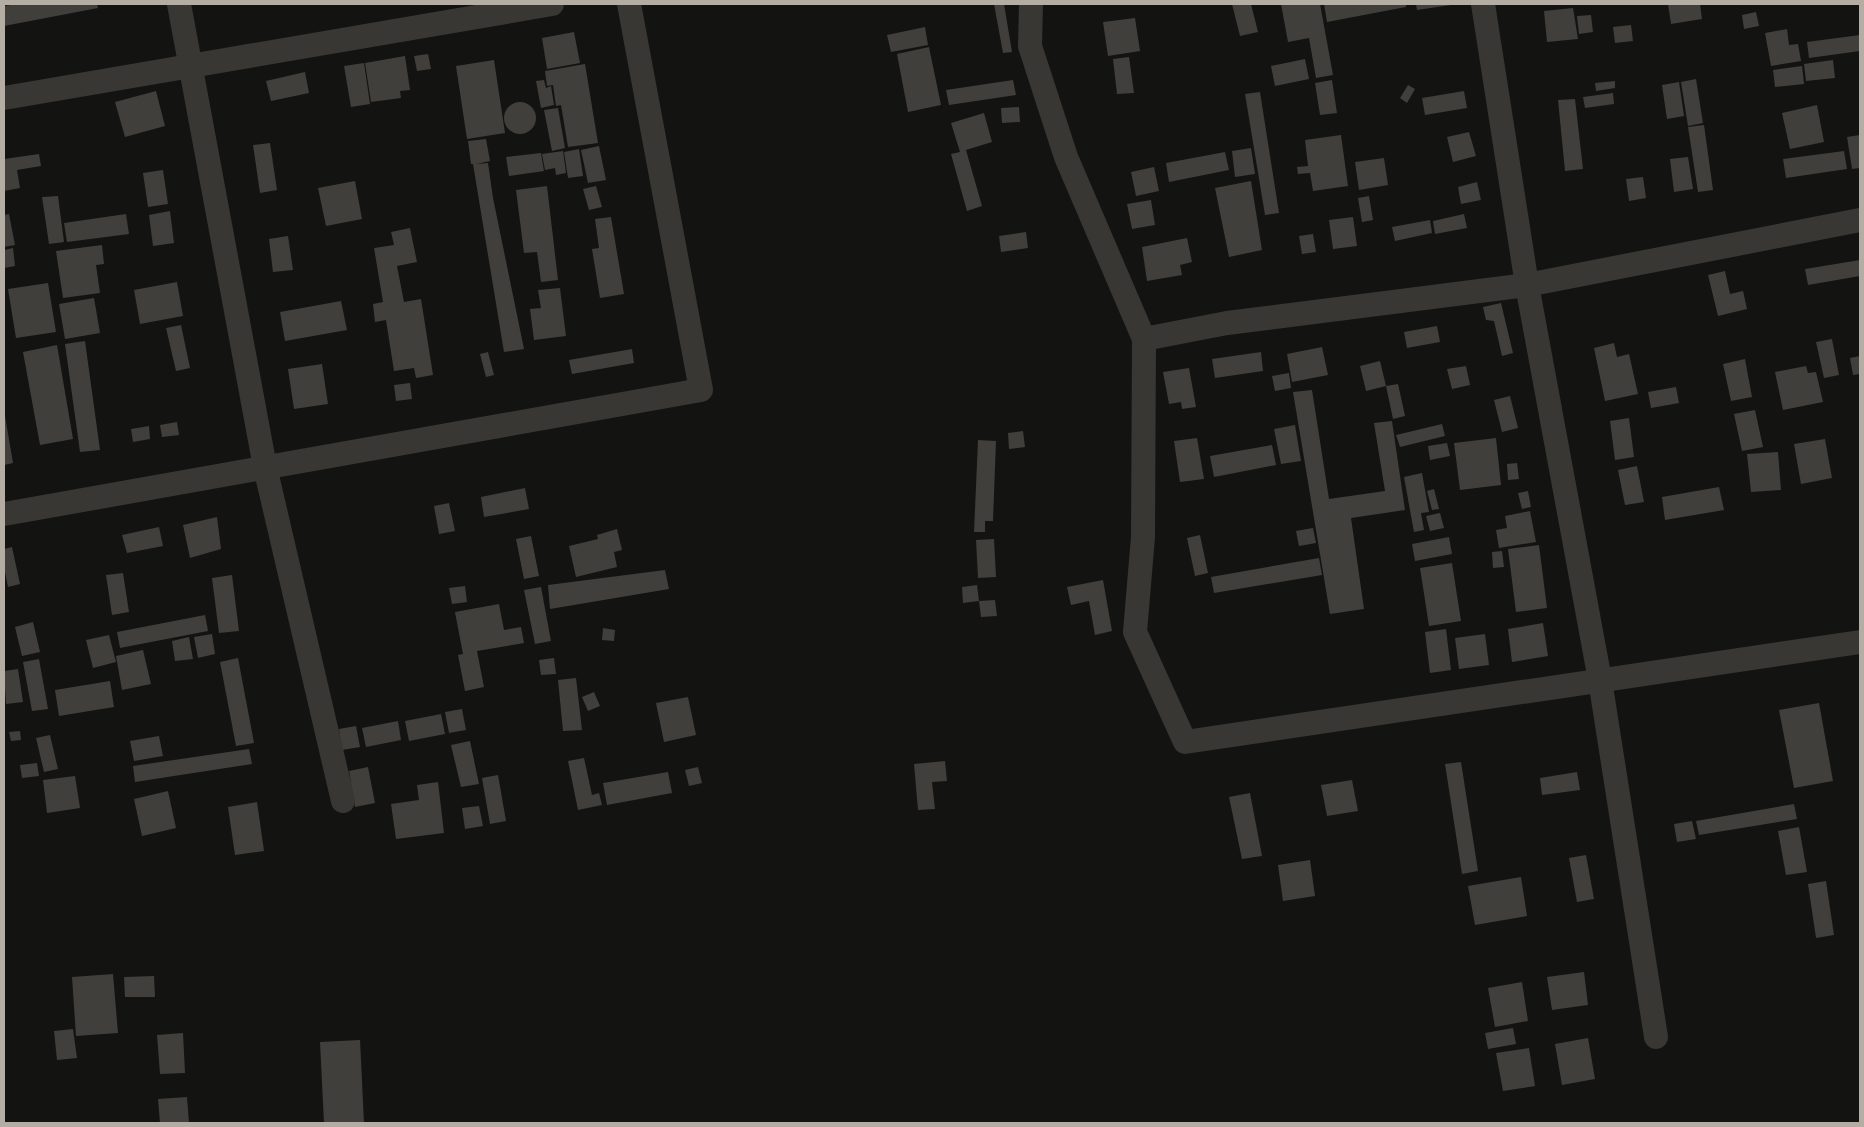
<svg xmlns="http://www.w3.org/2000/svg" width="1864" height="1127" viewBox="0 0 1864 1127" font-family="Quicksand,sans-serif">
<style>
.building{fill:#403f3c}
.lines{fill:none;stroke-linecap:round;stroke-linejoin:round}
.street{stroke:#383733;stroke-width:24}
</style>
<rect width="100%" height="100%" fill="#131312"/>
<g class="building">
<polygon points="17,4 97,4 98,8 4,26 4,6"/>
<polygon points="994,4 1004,4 1012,52 1003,53"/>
<polygon points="1232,4 1251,4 1258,32 1240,36"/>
<polygon points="1281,4 1320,4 1333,75 1316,78 1309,38 1288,42"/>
<polygon points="1324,4 1406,4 1406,7 1327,22"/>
<polygon points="1416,4 1450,4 1451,5 1417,10"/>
<polygon points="1668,4 1700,4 1702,19 1671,24"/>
<polygon points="1573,8 1578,39 1547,42 1544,11"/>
<polygon points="1756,12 1759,26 1744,29 1742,15"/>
<polygon points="1591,15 1593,32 1579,34 1577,16"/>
<polygon points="1135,18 1140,51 1108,56 1103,22"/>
<polygon points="1631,25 1633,41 1615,43 1613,27"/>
<polygon points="925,27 928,45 891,52 887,35"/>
<polygon points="1787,29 1789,45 1798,44 1801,61 1771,66 1765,33"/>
<polygon points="574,32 580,63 547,69 542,38"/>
<polygon points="1860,35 1860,51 1809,58 1807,42"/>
<polygon points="929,47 941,105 908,112 897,54"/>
<polygon points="428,54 431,69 417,71 414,56"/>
<polygon points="405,56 410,90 400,91 401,98 371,102 365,63"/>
<polygon points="1129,57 1134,93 1117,94 1113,59"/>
<polygon points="1305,59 1309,79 1275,86 1271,66"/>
<polygon points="494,60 505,133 467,139 456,66"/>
<polygon points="1833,60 1835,78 1806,81 1804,64"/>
<polygon points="364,63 370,104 351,107 344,66"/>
<polygon points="585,64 598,143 568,147 561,105 556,106 553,85 547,86 545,71"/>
<polygon points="1802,66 1804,84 1775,87 1773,70"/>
<polygon points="305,72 309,93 271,101 266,81"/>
<polygon points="1696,79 1703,123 1688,126 1681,82"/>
<polygon points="544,80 546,88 551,86 554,105 541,108 536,81"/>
<polygon points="1013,80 1016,95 949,105 946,90"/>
<polygon points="1332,80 1337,113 1320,115 1315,83"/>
<polygon points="1615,81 1615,88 1596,91 1595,83"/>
<polygon points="1679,82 1684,116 1667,119 1662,85"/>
<polygon points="1408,85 1415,89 1407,103 1400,98"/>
<polygon points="156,91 165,126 125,137 115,102"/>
<polygon points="1464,91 1467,108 1425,115 1422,98"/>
<polygon points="1260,92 1279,213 1265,215 1245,94"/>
<polygon points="1613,93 1614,104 1585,108 1583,97"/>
<polygon points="1575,99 1583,169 1565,171 1558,100"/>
<circle cx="520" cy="118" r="16"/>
<polygon points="1817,105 1824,142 1790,149 1782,113"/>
<polygon points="1019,107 1020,122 1002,123 1001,108"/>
<polygon points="558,108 565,148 552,151 544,110"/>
<polygon points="984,113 992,142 966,150 982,206 967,211 951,154 960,152 951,123"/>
<polygon points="1704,125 1713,190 1698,192 1688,127"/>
<polygon points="1469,132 1476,156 1453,162 1447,137"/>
<polygon points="1341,135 1348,186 1313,191 1310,173 1298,174 1297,167 1308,166 1305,140"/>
<polygon points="1860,135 1860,168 1852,169 1847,137"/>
<polygon points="486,139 490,161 476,164 488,163 493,198 524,349 504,352 473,164 471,164 468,141"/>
<polygon points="270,143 277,190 260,193 253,145"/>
<polygon points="599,146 606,180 588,183 581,150"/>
<polygon points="1251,148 1255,174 1235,177 1232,151"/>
<polygon points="579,149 583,176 568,178 564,152"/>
<polygon points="563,151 566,173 556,175 555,168 545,170 542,154"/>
<polygon points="1844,151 1847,169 1786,178 1783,159"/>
<polygon points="1225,152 1229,170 1169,182 1166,163"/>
<polygon points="541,153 544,171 509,176 506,157"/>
<polygon points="39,154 41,166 17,170 20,188 4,191 4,159"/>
<polygon points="1688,157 1693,189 1674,192 1670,159"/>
<polygon points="1384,158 1388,185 1359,190 1355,162"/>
<polygon points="1154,167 1159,191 1136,196 1131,172"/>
<polygon points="163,170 168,204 148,207 143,173"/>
<polygon points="1643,177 1646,198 1629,201 1626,179"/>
<polygon points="355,181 362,219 326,226 318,188"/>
<polygon points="1251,181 1262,250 1229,257 1215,188"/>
<polygon points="1477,182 1481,200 1461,204 1458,187"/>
<polygon points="547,186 558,280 541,282 537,252 524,253 516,190"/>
<polygon points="596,186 602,207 589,210 583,189"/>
<polygon points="58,196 64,242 49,244 42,197"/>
<polygon points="1369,196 1373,220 1362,222 1358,198"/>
<polygon points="1151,200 1155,225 1132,229 1127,204"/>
<polygon points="170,211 174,243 153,246 149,215"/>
<polygon points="9,214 15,245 4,247 4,215"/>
<polygon points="126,214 129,234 67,242 64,223"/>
<polygon points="1464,214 1467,228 1435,234 1433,221"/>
<polygon points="611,217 624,294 600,298 592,249 599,248 595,219"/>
<polygon points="1353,217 1357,246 1333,249 1329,220"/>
<polygon points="1430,220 1432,233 1395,241 1392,227"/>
<polygon points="410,228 417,262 397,266 404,302 421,299 433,375 416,378 414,368 394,371 386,320 375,322 373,304 383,302 374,248 394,245 391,232"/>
<polygon points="1026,232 1028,248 1001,252 999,236"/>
<polygon points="1313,234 1316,252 1302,254 1299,236"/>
<polygon points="288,236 293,270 273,272 269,239"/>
<polygon points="1187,238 1192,262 1180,265 1182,275 1147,281 1142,247"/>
<polygon points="102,245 104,264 96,265 100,293 63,298 56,251"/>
<polygon points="13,248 15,266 4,268 4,250"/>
<polygon points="1860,260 1860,276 1808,285 1805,269"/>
<polygon points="1725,271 1730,294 1743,291 1747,309 1718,316 1708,275"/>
<polygon points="177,282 183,316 140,324 134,290"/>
<polygon points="48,283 56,332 16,338 8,289"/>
<polygon points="560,288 566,336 534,340 530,309 541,308 538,290"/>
<polygon points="94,298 100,333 65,339 59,304"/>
<polygon points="341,301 347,330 285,341 280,312"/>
<polygon points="1501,303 1513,353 1502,356 1494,321 1486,320 1483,307"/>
<polygon points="181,325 190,368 176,371 166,328"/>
<polygon points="1437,326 1440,342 1407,348 1404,332"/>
<polygon points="1832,339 1839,375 1824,378 1816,342"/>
<polygon points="85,341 100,450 80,452 65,344"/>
<polygon points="1614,343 1617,357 1629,354 1638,394 1605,401 1594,348"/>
<polygon points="57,345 73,439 40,445 23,352"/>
<polygon points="1322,347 1328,375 1292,382 1287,354"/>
<polygon points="632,349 634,363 572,374 569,360"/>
<polygon points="488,352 494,375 486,377 480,354"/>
<polygon points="1261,352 1263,371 1215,378 1212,359"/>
<polygon points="1860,356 1860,374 1853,375 1850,358"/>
<polygon points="1745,359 1752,397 1731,401 1723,364"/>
<polygon points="1380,361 1386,386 1366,391 1360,366"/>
<polygon points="322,364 328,404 294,409 288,369"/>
<polygon points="1466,366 1470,385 1452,389 1447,369"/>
<polygon points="1806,366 1808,373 1816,372 1823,402 1783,410 1775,372"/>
<polygon points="1189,368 1196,407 1182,409 1181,402 1169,404 1163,372"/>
<polygon points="1289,373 1291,388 1275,391 1272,376"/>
<polygon points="410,383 412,399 396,401 394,385"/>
<polygon points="1398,384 1405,416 1393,419 1386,386"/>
<polygon points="1676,387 1679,403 1651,408 1648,392"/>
<polygon points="1312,390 1329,499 1385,491 1374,423 1392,421 1405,510 1351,518 1364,609 1330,614 1293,392"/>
<polygon points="1510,396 1518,428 1502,432 1494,400"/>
<polygon points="4,410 13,463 4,465"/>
<polygon points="1755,410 1763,447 1742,451 1734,414"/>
<polygon points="1629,418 1634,457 1615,460 1610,421"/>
<polygon points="177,422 179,435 162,437 160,425"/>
<polygon points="1442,424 1445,436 1400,447 1396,435"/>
<polygon points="1295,425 1301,461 1281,464 1274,429"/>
<polygon points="149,426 150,439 133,442 131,429"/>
<polygon points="1023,431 1025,447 1009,449 1008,433"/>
<polygon points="1197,438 1204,479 1180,482 1174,441"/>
<polygon points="1496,438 1501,485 1460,490 1454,443"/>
<polygon points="1825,439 1832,478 1801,484 1794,444"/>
<polygon points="978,440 996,441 993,521 985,521 985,532 974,532"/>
<polygon points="1447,443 1450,456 1430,460 1428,446"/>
<polygon points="1272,445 1276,465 1214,477 1210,456"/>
<polygon points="1778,452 1781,490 1751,492 1747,454"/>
<polygon points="1517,463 1519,479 1508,480 1507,464"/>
<polygon points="1637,466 1644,502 1625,505 1618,470"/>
<polygon points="1422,473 1429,512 1421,513 1424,530 1414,532 1404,477"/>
<polygon points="1719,487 1724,510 1665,520 1662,497"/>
<polygon points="525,488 529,509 484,517 481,497"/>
<polygon points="1434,489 1439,509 1432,510 1427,491"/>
<polygon points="1528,491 1531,507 1522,509 1518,493"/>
<polygon points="449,503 455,531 439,534 434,506"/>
<polygon points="1530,511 1536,542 1499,548 1496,530 1507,528 1505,516"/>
<polygon points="1440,513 1444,528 1430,531 1426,516"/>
<polygon points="217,517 221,549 190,558 183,525"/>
<polygon points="159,527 163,546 127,553 122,535"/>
<polygon points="1313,528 1316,543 1299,546 1296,531"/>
<polygon points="617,529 622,550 614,552 617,567 576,577 569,546 598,539 597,535"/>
<polygon points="1200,535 1208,573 1195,576 1187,538"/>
<polygon points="531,536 539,576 524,579 516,539"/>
<polygon points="1449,537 1452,554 1415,561 1412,544"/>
<polygon points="994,539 996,577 978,578 976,540"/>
<polygon points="1539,545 1547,608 1516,612 1508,549"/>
<polygon points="12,547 20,584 8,587 4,567 4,549"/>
<polygon points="1502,551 1504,567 1493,568 1492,552"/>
<polygon points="1319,558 1322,575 1214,593 1211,577"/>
<polygon points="1452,563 1461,621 1429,626 1420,568"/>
<polygon points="665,570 669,589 550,609 548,585"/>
<polygon points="123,573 129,612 112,615 106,575"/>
<polygon points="232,575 239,631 219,633 212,578"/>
<polygon points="1103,580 1112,631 1095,635 1089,601 1071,605 1067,587"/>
<polygon points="977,585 979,601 963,603 962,587"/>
<polygon points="465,586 467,602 452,604 449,588"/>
<polygon points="541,587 551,641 535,644 524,590"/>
<polygon points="995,600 997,616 981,617 979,601"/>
<polygon points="499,604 504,630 521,627 524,643 477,651 484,687 465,691 458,655 463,654 455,612"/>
<polygon points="205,615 208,631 120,648 117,632"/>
<polygon points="33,622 40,652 22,656 15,627"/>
<polygon points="1543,623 1548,656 1512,662 1508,629"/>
<polygon points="603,628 615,630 614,641 602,640"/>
<polygon points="1446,629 1451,670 1430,673 1425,632"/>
<polygon points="212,634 215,654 198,658 194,637"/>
<polygon points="1485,634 1489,665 1459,669 1455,638"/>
<polygon points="109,635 116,662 93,668 86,640"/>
<polygon points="189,637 193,659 175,661 172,641"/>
<polygon points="143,650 151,684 122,690 116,656"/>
<polygon points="238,658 254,743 236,746 220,662"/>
<polygon points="554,658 556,674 541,675 539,660"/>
<polygon points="39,659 48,709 32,711 23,662"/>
<polygon points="18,669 23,702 6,704 4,671"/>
<polygon points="576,678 582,730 563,731 558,680"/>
<polygon points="110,681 114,707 59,716 55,690"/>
<polygon points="594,692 600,706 588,711 582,697"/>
<polygon points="688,697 696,735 664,742 656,703"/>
<polygon points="1819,703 1833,781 1794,788 1779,710"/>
<polygon points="462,709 466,730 449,733 445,712"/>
<polygon points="441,714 445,734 409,741 405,721"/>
<polygon points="398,721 401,740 366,747 362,728"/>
<polygon points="356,726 360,747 342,750 339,729"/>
<polygon points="20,731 21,740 11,741 9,732"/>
<polygon points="50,735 58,769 44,772 36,738"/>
<polygon points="159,736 163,756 134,761 130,741"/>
<polygon points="470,741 479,784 461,787 451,745"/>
<polygon points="249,749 252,764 135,782 133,766"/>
<polygon points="584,758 592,795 599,793 602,805 578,810 568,761"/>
<polygon points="945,761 947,781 932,782 935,809 918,810 914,764"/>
<polygon points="1461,762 1478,871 1462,874 1445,764"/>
<polygon points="37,763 39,776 22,778 20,765"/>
<polygon points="368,767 375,803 355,807 349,771"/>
<polygon points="698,767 702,783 689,786 685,770"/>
<polygon points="668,772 672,793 607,805 603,783"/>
<polygon points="1577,772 1580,790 1542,795 1540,778"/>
<polygon points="498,775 506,821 490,824 482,778"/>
<polygon points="75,776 80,808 47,813 43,780"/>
<polygon points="1352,780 1358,811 1327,816 1321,785"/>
<polygon points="438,782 444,833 396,839 391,804 419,800 417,785"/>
<polygon points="168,791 176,828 142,836 134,799"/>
<polygon points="1250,793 1262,856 1242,859 1229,797"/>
<polygon points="257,802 264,851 235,855 228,807"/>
<polygon points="1794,804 1797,819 1699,835 1696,821"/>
<polygon points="479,806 483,826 465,829 462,808"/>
<polygon points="1692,821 1696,839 1677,842 1674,824"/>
<polygon points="1799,827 1807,872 1786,875 1778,831"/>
<polygon points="1586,855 1594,899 1577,902 1569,858"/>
<polygon points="1310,860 1315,896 1283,901 1278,865"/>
<polygon points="1521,877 1527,916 1475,925 1468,886"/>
<polygon points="1826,881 1834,935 1816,938 1808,884"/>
<polygon points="1584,972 1588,1005 1552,1010 1547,977"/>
<polygon points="113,974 118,1033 76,1036 72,977"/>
<polygon points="154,976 155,997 125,997 124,977"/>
<polygon points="1522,982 1528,1021 1495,1027 1488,988"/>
<polygon points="1513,1028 1516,1044 1488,1049 1485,1033"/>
<polygon points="73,1029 77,1058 57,1060 54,1031"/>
<polygon points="183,1033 185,1073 160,1074 157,1035"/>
<polygon points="1588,1038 1595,1079 1562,1085 1555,1044"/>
<polygon points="360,1040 364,1123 324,1123 320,1042"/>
<polygon points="1529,1048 1535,1086 1503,1091 1496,1053"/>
<polygon points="187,1097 189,1123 160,1123 158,1099"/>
</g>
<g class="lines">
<g class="street">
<polyline points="179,4 265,467 343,801"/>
<polyline points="1031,4 1030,46 1066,157 1144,339 1143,537 1135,632 1185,742 1860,642"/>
<polyline points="1483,4 1527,285 1600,680 1656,1037"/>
<polyline points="4,98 552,4"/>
<polyline points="1144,339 1227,323 1527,285 1860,220"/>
<polyline points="4,514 701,390 629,4"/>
</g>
</g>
<rect width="1864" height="1127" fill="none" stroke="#b4ada3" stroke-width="10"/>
</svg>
